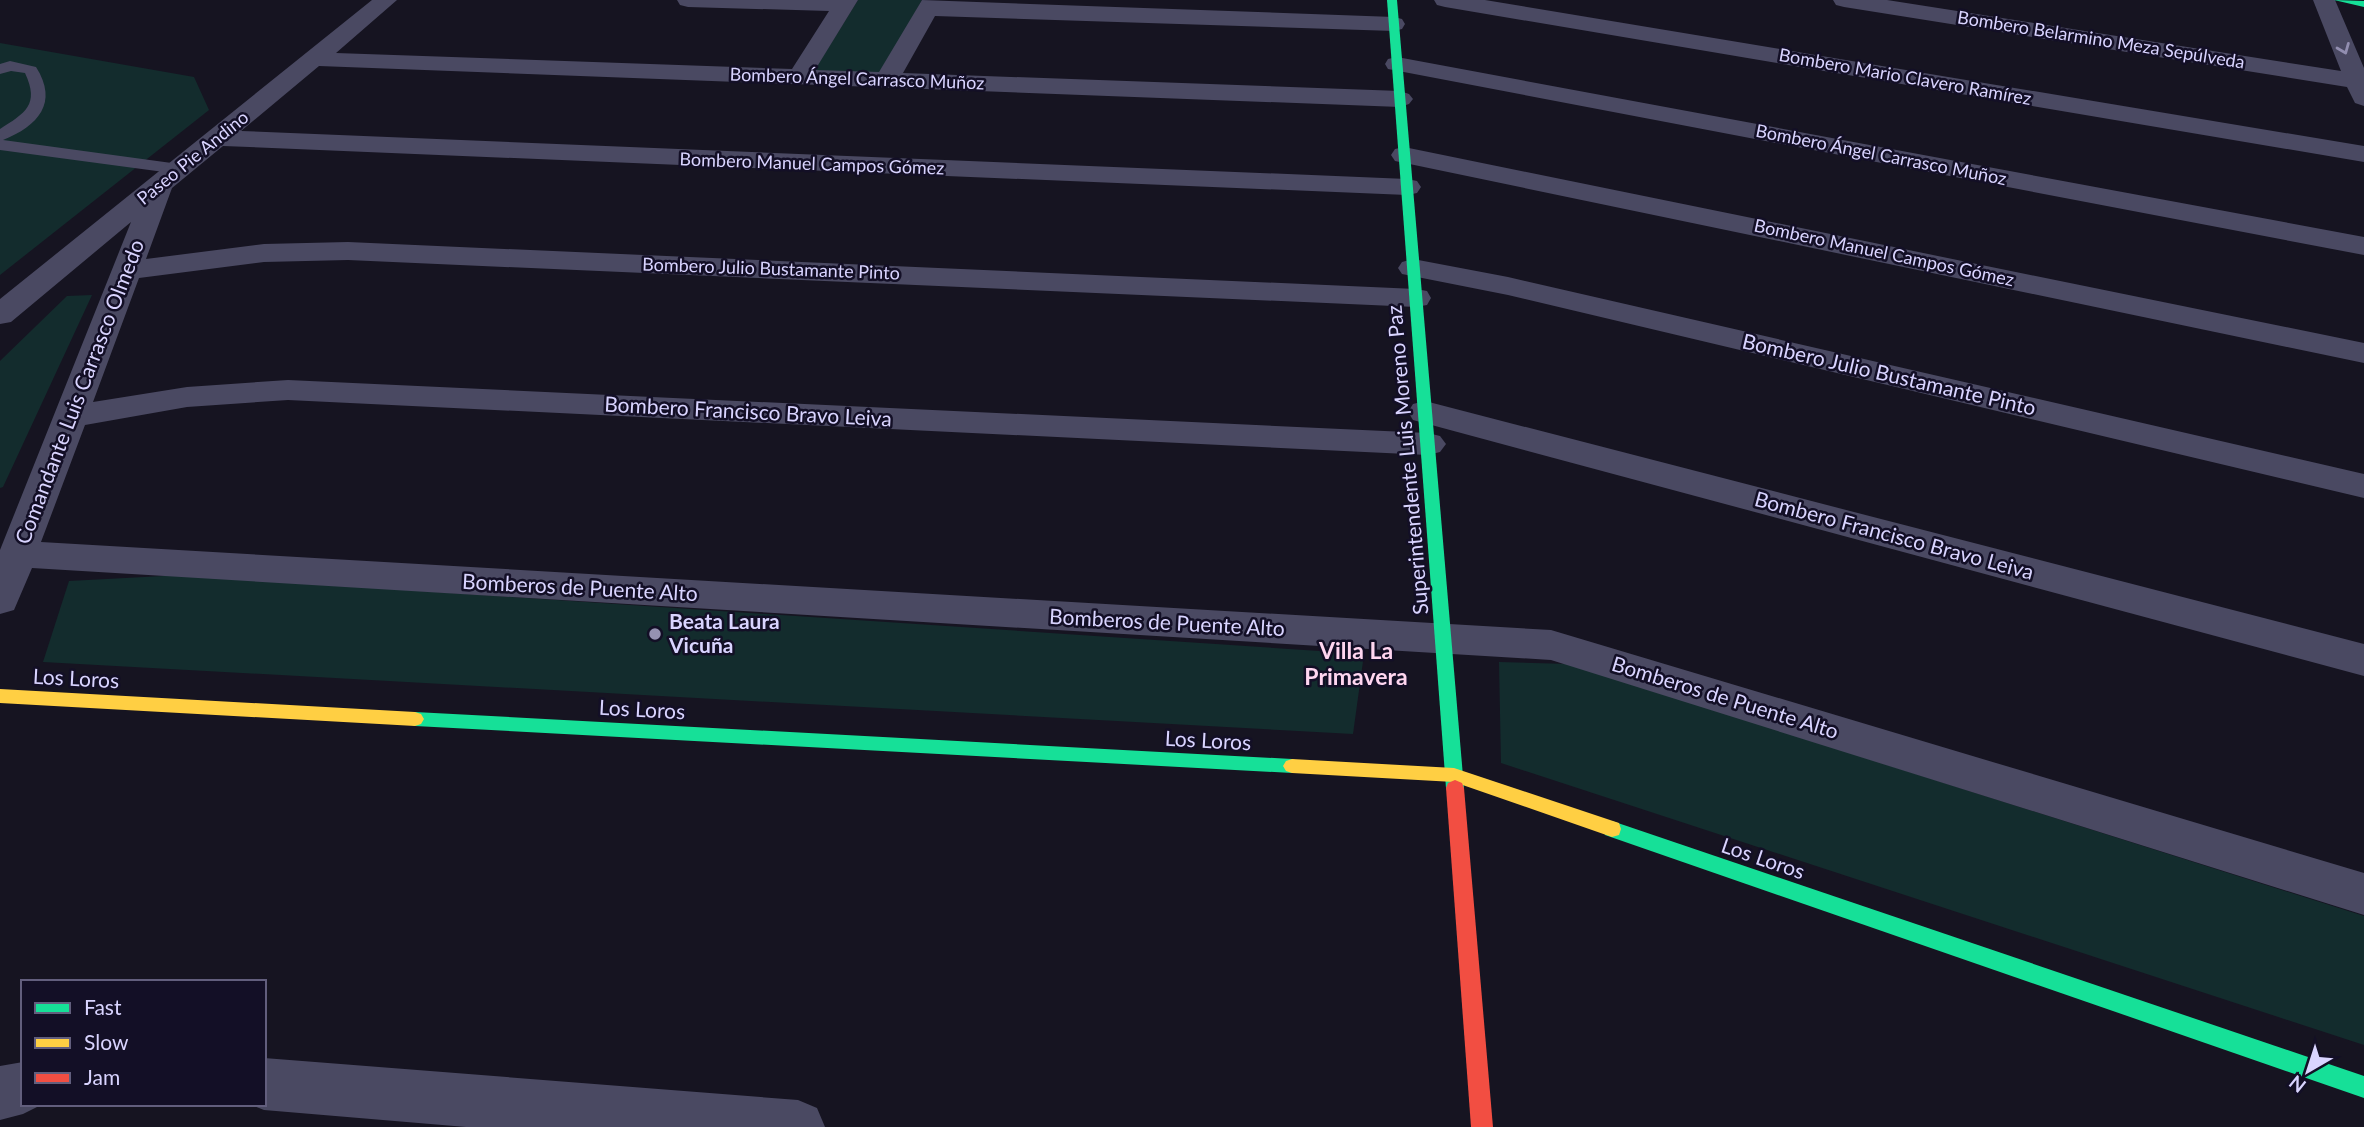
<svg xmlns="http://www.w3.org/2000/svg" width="2364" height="1127" viewBox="0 0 2364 1127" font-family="Lato,sans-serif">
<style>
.green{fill:#132c2d}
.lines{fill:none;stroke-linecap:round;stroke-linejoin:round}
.lane{fill:#4a4962;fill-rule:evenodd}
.street{fill:#4a4962;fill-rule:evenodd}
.fast{fill:#16e098;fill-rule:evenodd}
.slow{fill:#ffcf43;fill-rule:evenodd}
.jam{fill:#f24e42;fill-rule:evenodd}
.oneway{stroke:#928eb0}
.poi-dot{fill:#9591b1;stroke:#130f26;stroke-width:2.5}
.labels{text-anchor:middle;stroke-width:5;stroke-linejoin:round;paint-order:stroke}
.far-street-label{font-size:18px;fill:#d9d4ff;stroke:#130f26}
.street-label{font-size:21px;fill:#d9d4ff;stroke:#130f26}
.poi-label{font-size:21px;font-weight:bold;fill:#d9d4ff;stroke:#130f26;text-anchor:start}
.neighbourhood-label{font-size:23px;font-weight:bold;fill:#ffd6f0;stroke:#130f26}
</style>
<rect width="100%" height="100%" fill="#161421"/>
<g class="green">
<polygon points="858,0 922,0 880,75 813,72"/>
<polygon points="0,43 194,77 209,110 0,275"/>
<polygon points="92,295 3,487 0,488 0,361 67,296"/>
<polygon points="182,575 1364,654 1353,734 43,662 69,581"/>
<polygon points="1499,662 1569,664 2364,916 2364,1045 1501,763"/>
</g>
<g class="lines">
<path class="lane" d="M10 61 36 67C59 103 38 126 3 140L179 164 188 169 179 174 0 150V129C25 113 40 105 25 73L11 71 0 74V64Z"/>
<g class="street">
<polygon points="372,0 397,0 336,53 792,69 829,11 688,7 680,5 677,0 858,0 815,70 879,72 922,0 1394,17 1402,19 1405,24 1402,29 1394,31 935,16 903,73 1400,91 1409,94 1413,99 1409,104 1400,107 319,66 241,131 1407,179 1417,181 1421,187 1417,193 1407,195 223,146 172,188 146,259 264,244 348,242 1416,289 1427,291 1431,298 1427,305 1416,307 348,260 264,262 139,278 93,402 187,387 288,380 1428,433 1440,436 1446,444 1440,452 1428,455 288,400 187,407 85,425 41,542 1551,630 2364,873 2364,915 1551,660 32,568 14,610 0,614 0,550 131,222 11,322 0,324 0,299"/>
<polygon points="1434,0 1485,0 2364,146 2364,162 1445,7 1437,5"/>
<polygon points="1833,0 1887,0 2341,71 2313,0 2335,0 2364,68 2364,106 2355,103 2347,87 1844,7 1836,5"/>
<polygon points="1397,57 2364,237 2364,255 1388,69 1385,64 1388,59"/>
<polygon points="1404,147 2364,343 2364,363 1395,161 1391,155 1395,149"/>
<polygon points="1413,259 1508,277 2364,474 2364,498 1508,295 1402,274 1398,268 1402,262"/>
<polygon points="1425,401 2364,644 2364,676 1413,420 1408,412 1413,404"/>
<polygon points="264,1058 798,1100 817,1108 825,1127 466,1127 264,1110 249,1104 264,1104"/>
<polygon points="23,1062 23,1104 43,1104 23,1114 0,1120 0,1066"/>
</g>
<g class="fast">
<polygon points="1387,0 1397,0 1464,788 1462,793 1455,796 1448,793 1446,788"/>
<polygon points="2334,0 2364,1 2364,7"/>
<polygon points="415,712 1292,759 1298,761 1301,766 1298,771 1292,773 415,726 409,724 406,719 409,714"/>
<polygon points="1612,821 2364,1076 2364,1098 1605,835 1603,829 1605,823"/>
</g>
<g class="slow">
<polygon points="0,689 415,712 421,714 424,719 421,724 415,726 0,703"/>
<polygon points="1292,759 1454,768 1619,823 1621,829 1619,835 1612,837 1454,782 1292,773 1286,771 1283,766 1286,761"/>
</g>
<polygon class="jam" points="1455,780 1462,783 1464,788 1493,1127 1471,1127 1446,788 1448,783"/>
</g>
<defs><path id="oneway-chevron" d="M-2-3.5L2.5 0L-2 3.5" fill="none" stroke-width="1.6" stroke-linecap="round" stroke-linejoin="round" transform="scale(1.75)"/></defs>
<use class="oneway" href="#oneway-chevron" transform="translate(2344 49) rotate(68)"/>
<circle class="poi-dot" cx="655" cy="634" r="7"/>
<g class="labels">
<g class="far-street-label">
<text transform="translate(2101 40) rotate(9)" y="6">Bombero Belarmino Meza Sepúlveda</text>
<text transform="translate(1905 77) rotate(10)" y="6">Bombero Mario Clavero Ramírez</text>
<text transform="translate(857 79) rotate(2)" y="6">Bombero Ángel Carrasco Muñoz</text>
<text transform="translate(1881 155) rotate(11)" y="6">Bombero Ángel Carrasco Muñoz</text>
<text transform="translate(193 158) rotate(-39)" y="6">Paseo Pie Andino</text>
<text transform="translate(812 164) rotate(2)" y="6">Bombero Manuel Campos Gómez</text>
<text transform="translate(1884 253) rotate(12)" y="6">Bombero Manuel Campos Gómez</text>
<text transform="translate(771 269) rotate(2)" y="6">Bombero Julio Bustamante Pinto</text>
</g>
<g class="street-label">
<text transform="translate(1889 375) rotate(13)" y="7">Bombero Julio Bustamante Pinto</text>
<text transform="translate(80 392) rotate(-69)" y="7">Comandante Luis Carrasco Olmedo</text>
<text transform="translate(748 412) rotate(3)" y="7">Bombero Francisco Bravo Leiva</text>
<text transform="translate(1408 460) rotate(-95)" y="7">Superintendente Luis Moreno Paz</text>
<text transform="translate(1894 536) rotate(15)" y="7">Bombero Francisco Bravo Leiva</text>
<text transform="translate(580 588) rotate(3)" y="7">Bomberos de Puente Alto</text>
<text transform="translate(1167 623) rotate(3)" y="7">Bomberos de Puente Alto</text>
<text transform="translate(76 679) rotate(3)" y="7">Los Loros</text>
<text transform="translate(1725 698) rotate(17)" y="7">Bomberos de Puente Alto</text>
<text transform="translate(642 710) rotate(3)" y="7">Los Loros</text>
<text transform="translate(1208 741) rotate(3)" y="7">Los Loros</text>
<text transform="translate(1763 859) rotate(19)" y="7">Los Loros</text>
</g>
<g class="poi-label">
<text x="669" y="629">Beata Laura<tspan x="669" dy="24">Vicuña</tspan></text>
</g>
<g class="neighbourhood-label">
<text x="1356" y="659">Villa La<tspan x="1356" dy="26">Primavera</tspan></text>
</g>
</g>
<rect x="21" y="980" width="245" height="126" fill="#130f26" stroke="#625e7d" stroke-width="2"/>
<rect x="35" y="1003" width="35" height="10" fill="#16e098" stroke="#625e7d" stroke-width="2"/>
<text x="84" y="1015" font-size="21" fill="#d9d4ff">Fast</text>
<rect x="35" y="1038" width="35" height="10" fill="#ffcf43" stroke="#625e7d" stroke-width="2"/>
<text x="84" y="1050" font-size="21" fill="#d9d4ff">Slow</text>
<rect x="35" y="1073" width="35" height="10" fill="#f24e42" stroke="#625e7d" stroke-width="2"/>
<text x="84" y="1085" font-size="21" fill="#d9d4ff">Jam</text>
<g transform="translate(2308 1071) rotate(219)" stroke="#130f26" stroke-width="5" paint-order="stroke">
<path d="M0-5L12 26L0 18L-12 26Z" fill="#d9d4ff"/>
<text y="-10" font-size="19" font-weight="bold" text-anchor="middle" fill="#d9d4ff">N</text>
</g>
</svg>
